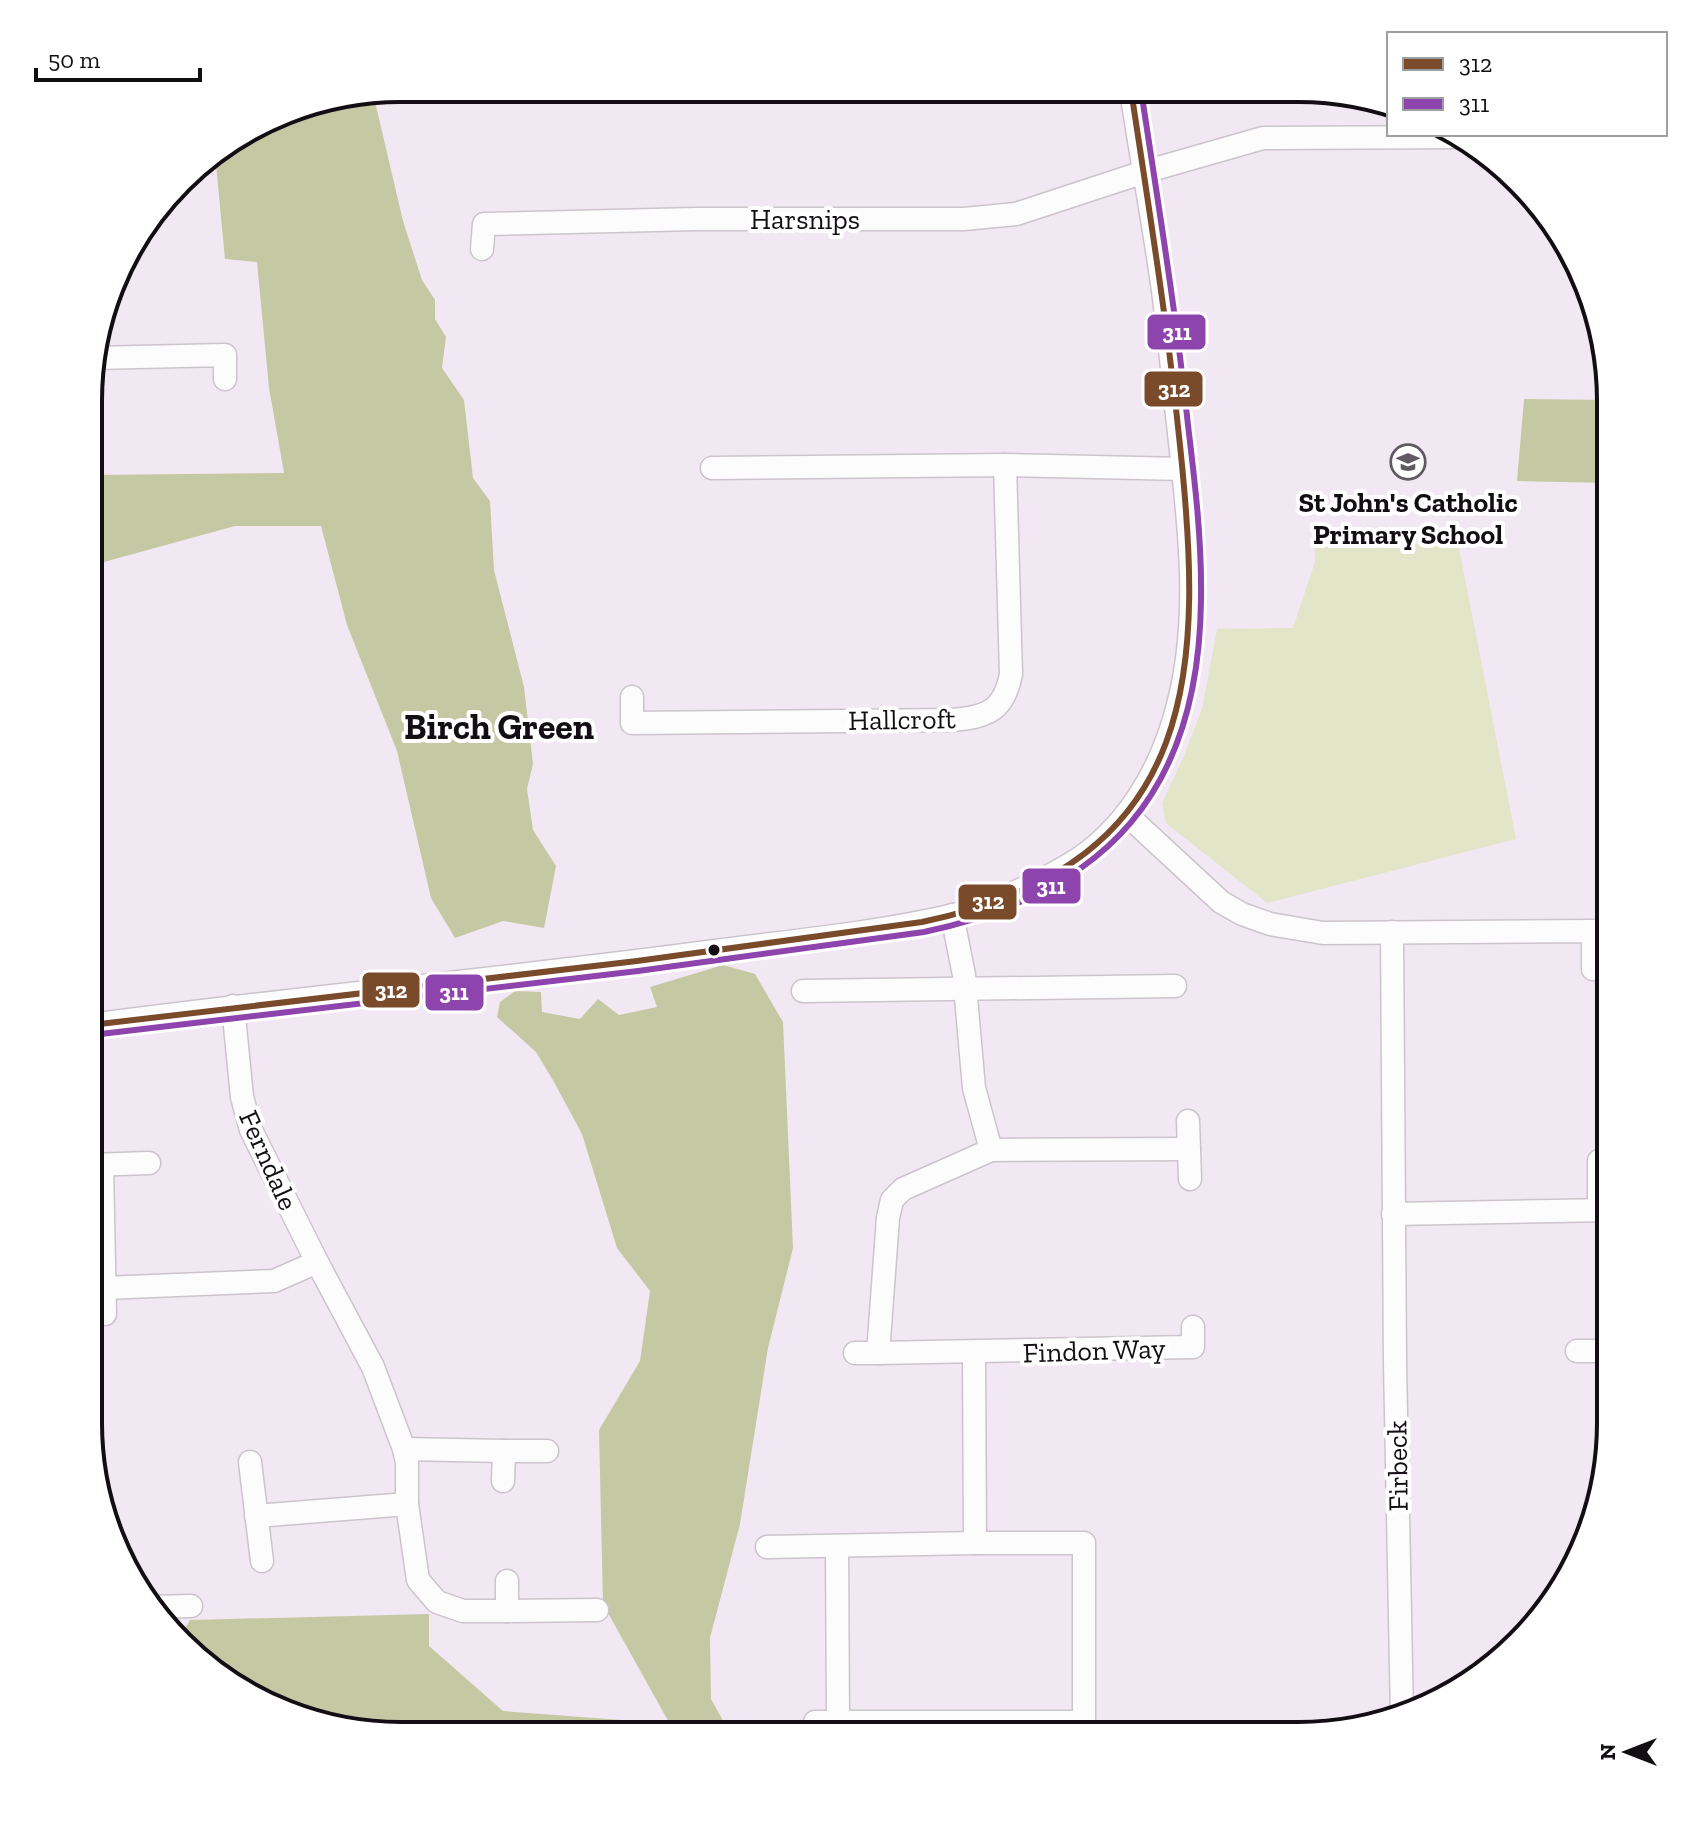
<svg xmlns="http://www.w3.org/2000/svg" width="1699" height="1824" viewBox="0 0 1699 1824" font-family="'Zilla Slab',serif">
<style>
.green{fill:#e2e5c7}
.forest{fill:#c5c9a3}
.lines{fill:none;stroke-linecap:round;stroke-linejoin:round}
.minor-casing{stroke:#ccc4cc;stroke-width:25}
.minor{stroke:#fdfcfd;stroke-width:22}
.bus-1-casing{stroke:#fff;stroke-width:12}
.bus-2-casing{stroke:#fff;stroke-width:12}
.bus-1{stroke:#7a4b2a;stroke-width:6}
.bus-2{stroke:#8e44ad;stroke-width:6}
.bus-dot{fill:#130d14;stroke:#fff;stroke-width:3}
.labels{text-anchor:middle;stroke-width:8;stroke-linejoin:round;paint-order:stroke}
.street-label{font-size:28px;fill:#130d14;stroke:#fff}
.poi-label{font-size:28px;font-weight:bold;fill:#130d14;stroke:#fff}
.district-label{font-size:36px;font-weight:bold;fill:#130d14;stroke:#fff}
.rim{fill:none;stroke:#130d14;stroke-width:4}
.line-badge{stroke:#fff;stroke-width:3}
.badge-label{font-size:22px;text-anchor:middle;font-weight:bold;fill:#fff}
</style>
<rect width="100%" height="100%" fill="#f2e8f3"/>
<polygon class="green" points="1458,543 1516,839 1267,903 1166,823 1162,803 1184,756 1202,709 1217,629 1293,628 1315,562 1315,545"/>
<g class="forest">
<polygon points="373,93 403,221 422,280 435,300 435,319 446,337 442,368 464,400 473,478 490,501 494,570 524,687 533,764 527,789 533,830 556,866 544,928 503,921 455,938 431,898 397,751 347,625 321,526 235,526 93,565 93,475 284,473 269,388 257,262 225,259 215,154 300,105"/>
<polygon points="1524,399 1610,400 1610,483 1517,481"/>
<polygon points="723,965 755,974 783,1022 793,1248 768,1348 740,1524 710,1638 711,1699 731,1735 676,1735 603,1604 599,1430 640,1361 650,1291 617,1248 582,1134 554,1082 536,1052 497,1017 500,1002 515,991 541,992 542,1012 580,1019 598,999 619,1015 657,1007 650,987"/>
<polygon points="429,1614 429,1646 503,1711 622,1720 664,1735 381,1735 245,1694 181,1635 190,1620"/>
</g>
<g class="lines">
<defs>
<g id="minor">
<polyline points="482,249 484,224 696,219 964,219 1016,214 1144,172 1263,138 1462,137"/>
<polyline points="94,358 225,355 225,379"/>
<polyline points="712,468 1005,465 1183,469"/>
<path d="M632 697V723L952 720C987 717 1004 711 1011 674L1005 465"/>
<polyline points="1126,814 1221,902 1242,914 1270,924 1323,933 1593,931 1593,969"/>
<polyline points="1392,932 1395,1362 1402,1718"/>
<polyline points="803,991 1175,986"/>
<polyline points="233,1006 242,1097 251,1130 317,1262 373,1367 404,1449 407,1463 407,1504 418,1580 437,1602 463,1611 507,1611"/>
<path d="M91 1025C299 997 508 979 715 951 791 941 876 933 950 916 982 908 1039 883 1067 866 1126 832 1162 769 1178 705 1202 614 1188 516 1178 424 1172 373 1168 321 1160 270 1151 210 1140 150 1131 90"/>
<polyline points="1188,1121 1190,1179"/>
<polyline points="991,1150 1189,1149"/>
<polyline points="1599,1161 1599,1210"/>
<polyline points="90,1165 149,1163"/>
<polyline points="102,1165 105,1314"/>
<polyline points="1393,1214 1610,1210"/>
<polyline points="104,1288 274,1281 317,1262"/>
<polyline points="1577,1351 1610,1351"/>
<polyline points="855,1353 878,1353 888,1218 892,1200 903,1189 991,1150 974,1088 964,975 952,915"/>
<polyline points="878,1353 1193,1347 1193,1327"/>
<polyline points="404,1449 504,1451"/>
<polyline points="250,1462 262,1561"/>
<polyline points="503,1481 504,1451 547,1451"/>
<polyline points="256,1516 407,1504"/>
<polyline points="767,1547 975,1543 974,1353"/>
<polyline points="507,1581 507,1611 597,1610"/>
<polyline points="151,1607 191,1606"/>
<polyline points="815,1722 838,1722 837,1547"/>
<polyline points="838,1722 1084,1722 1084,1543 975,1543"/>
</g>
</defs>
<use href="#minor" class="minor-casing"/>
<use href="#minor" class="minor"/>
<defs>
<path id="bus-1" d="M91 1025 637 961 922 922C1205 862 1205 667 1178 427 1166 314 1148 202 1131 90"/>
<path id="bus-2" d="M92 1035 638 971 924 932C1108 893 1199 790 1201 600 1202 541 1195 483 1188 425 1176 313 1158 202 1141 90"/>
</defs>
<use href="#bus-1" class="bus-1-casing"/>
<use href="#bus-2" class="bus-2-casing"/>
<use href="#bus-1" class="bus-1"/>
<use href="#bus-2" class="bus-2"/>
</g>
<defs>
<symbol id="school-ring" viewBox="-11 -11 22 22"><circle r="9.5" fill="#fff" stroke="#615a62" stroke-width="1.5"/><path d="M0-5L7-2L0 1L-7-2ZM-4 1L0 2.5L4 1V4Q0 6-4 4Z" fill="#615a62"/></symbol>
</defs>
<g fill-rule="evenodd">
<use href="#school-ring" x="1388" y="442" width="40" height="40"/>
</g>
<circle class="bus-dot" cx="714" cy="950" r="7"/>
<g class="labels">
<g class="street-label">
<text x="805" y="229">Harsnips</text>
<text transform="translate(902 719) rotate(-1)" y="10">Hallcroft</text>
<text transform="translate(269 1160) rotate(66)" y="10">Ferndale</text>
<text transform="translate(1094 1350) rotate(-2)" y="10">Findon Way</text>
<text transform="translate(1397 1466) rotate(-91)" y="10">Firbeck</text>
</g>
<g class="poi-label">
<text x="1408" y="512">St John's Catholic<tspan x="1408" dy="32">Primary School</tspan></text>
</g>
<g class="district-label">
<text x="499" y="739">Birch Green</text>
</g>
</g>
<path d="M0 0H1699V1824H0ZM401 102H1298A299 299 0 0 1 1597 401V1423A299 299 0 0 1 1298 1722H401A299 299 0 0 1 102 1423V401A299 299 0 0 1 401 102Z" fill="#fff" fill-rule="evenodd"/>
<path class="rim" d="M401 102H1298A299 299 0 0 1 1597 401V1423A299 299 0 0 1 1298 1722H401A299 299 0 0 1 102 1423V401A299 299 0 0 1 401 102Z"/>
<g class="line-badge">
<rect x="1146" y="313" width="61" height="38" rx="8" fill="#8e44ad"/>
<rect x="1143" y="370" width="61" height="38" rx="8" fill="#7a4b2a"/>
<rect x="1021" y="867" width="61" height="38" rx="8" fill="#8e44ad"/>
<rect x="957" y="883" width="61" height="38" rx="8" fill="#7a4b2a"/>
<rect x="361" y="971" width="60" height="38" rx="8" fill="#7a4b2a"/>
<rect x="424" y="973" width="61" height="39" rx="8" fill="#8e44ad"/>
</g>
<g class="badge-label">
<text x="1177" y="340">311</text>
<text x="1174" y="397">312</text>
<text x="1051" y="894">311</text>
<text x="988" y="909">312</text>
<text x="391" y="998">312</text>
<text x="454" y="1000">311</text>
</g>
<rect x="1387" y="32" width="280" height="104" fill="#ffffff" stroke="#a19ea1" stroke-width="2"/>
<rect x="1403" y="58" width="40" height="12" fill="#7a4b2a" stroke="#a19ea1" stroke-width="2"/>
<text x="1459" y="72" font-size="24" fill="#130d14">312</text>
<rect x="1403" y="98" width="40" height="12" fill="#8e44ad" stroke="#a19ea1" stroke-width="2"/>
<text x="1459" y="112" font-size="24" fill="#130d14">311</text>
<g transform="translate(1627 1752) rotate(270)" stroke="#ffffff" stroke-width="6" paint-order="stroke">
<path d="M0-6L14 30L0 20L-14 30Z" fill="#130d14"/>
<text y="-12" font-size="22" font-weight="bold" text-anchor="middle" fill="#130d14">N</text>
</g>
<path d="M36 68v12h164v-12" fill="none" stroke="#130d14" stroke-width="4"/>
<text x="48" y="68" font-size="24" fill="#130d14" stroke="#ffffff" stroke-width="6" paint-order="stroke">50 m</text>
</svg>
